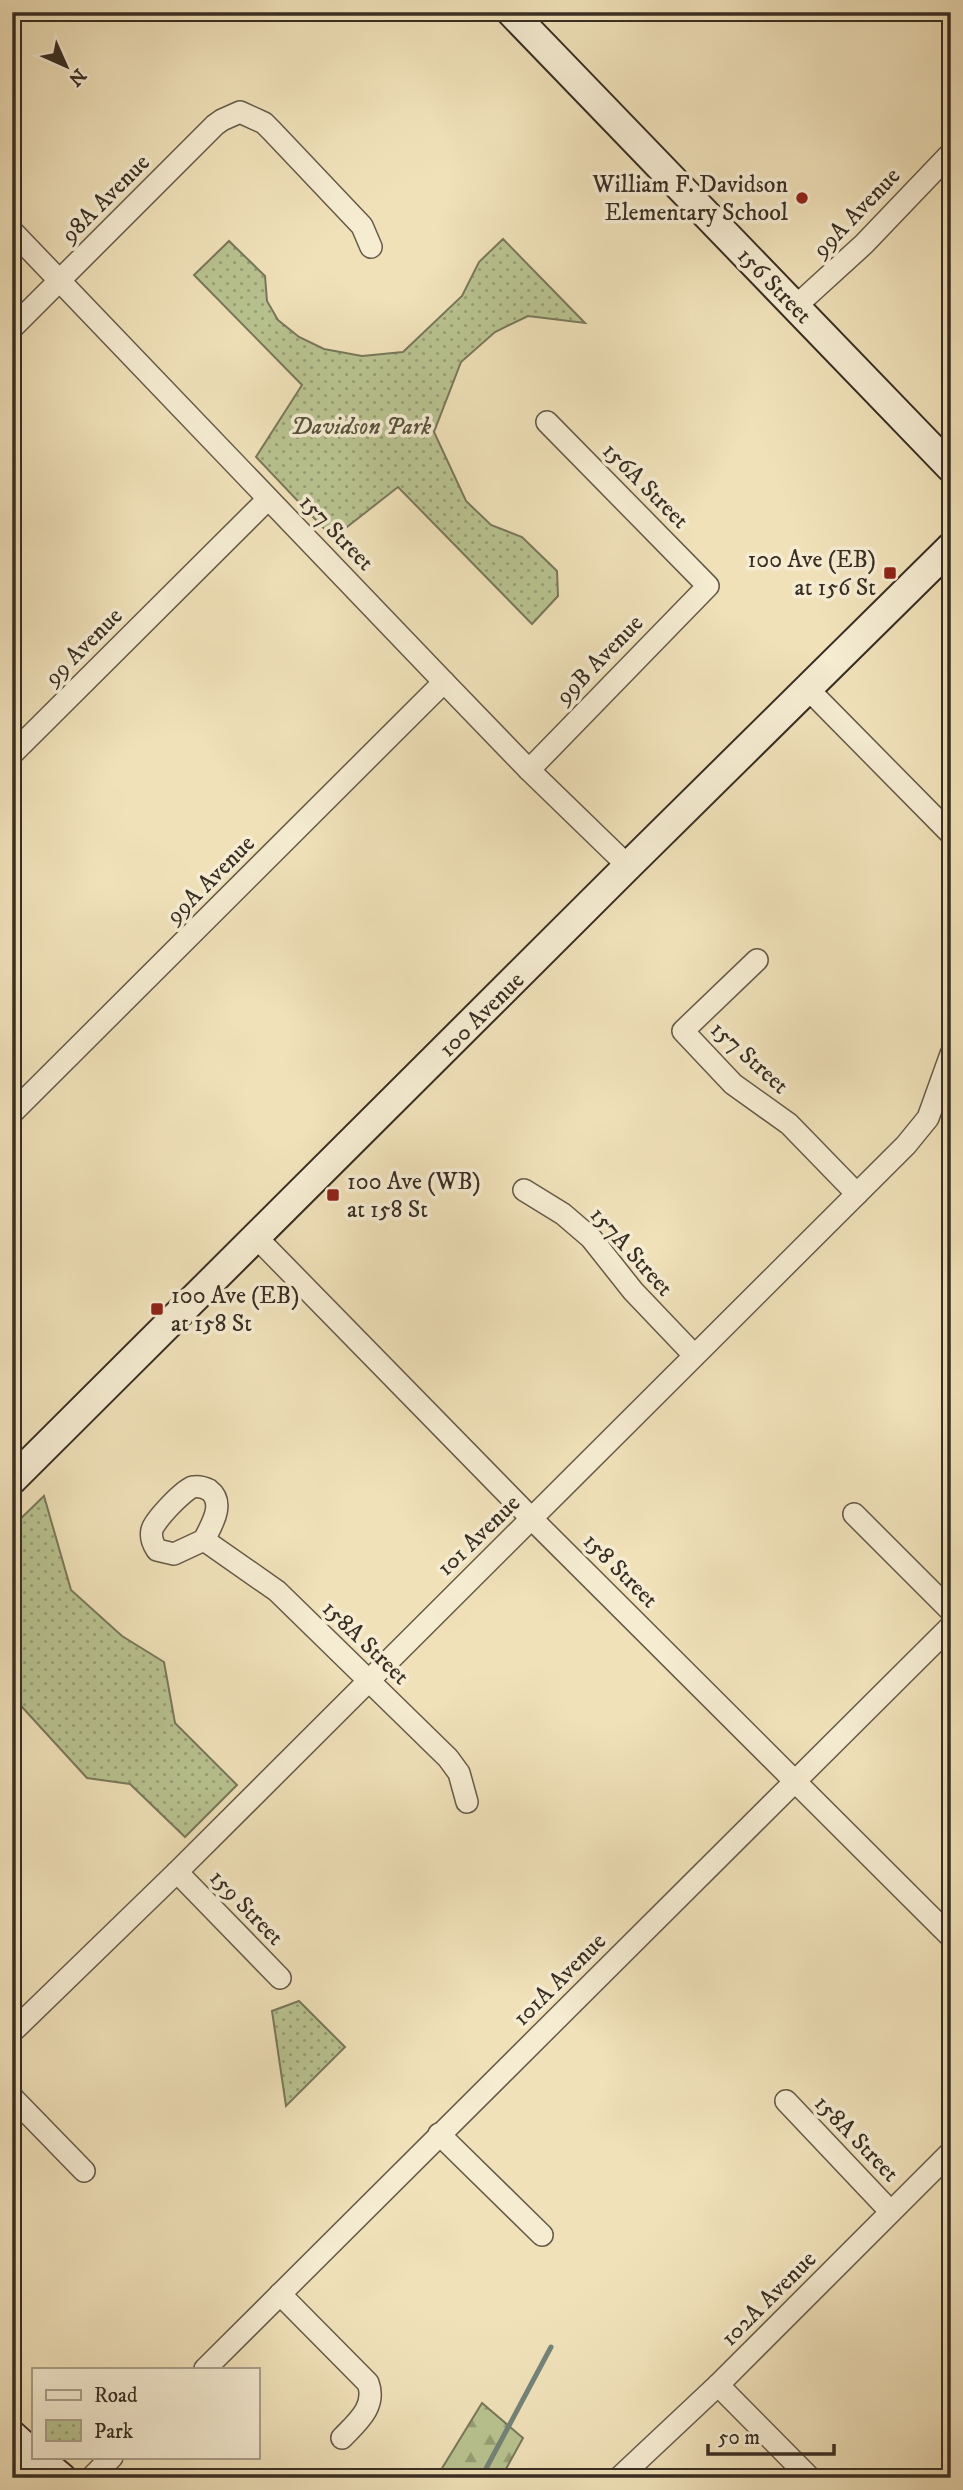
<svg xmlns="http://www.w3.org/2000/svg" width="963" height="2490" viewBox="0 0 963 2490" font-family="'IM FELL DW Pica',serif">
<style>
.forest{fill:url(#forest-firs);stroke:#78785a;stroke-width:2}
.park{fill:url(#park-dots);stroke:#78785a;stroke-width:2}
.lines{fill:none;stroke-linecap:round;stroke-linejoin:round}
.stream{stroke:#738479;stroke-width:5}
.street-casing{stroke:#665b48;stroke-width:24}
.secondary-casing{stroke:#382e23;stroke-width:32}
.street{stroke:#f5ecd2;stroke-width:21}
.secondary{stroke:#f5ecd2;stroke-width:28}
.poi-dot{fill:#8f2418;stroke:#f5ecd2;stroke-width:2.5}
.labels{text-anchor:middle;stroke-width:7;stroke-linejoin:round;paint-order:stroke}
.poi-label{font-size:24px;fill:#382e23;stroke:#f5ecd2;text-anchor:end}
.street-label{font-size:24px;fill:#382e23;stroke:#f5ecd2}
.park-label{font-size:24px;font-style:italic;fill:#58533e;stroke:#f5ecd2}
</style>
<defs>
<pattern id="forest-firs" width="22" height="20" patternUnits="userSpaceOnUse" patternTransform="scale(1.75)"><rect width="22" height="20" fill="#b8c390"/><path d="M5 1l3.5 6h-7zM16 11l3.5 6h-7z" fill="#979f75"/></pattern>
<pattern id="park-dots" width="8" height="8" patternUnits="userSpaceOnUse" patternTransform="scale(1.75)"><rect width="8" height="8" fill="#b8c390"/><path d="M2 2h.1M6 6h.1" fill="none" stroke="#979f75" stroke-width="1.8" stroke-linecap="round"/></pattern>
</defs>
<rect width="100%" height="100%" fill="#f0e1b9"/>
<filter id="stains"><feTurbulence type="fractalNoise" baseFrequency=".00286" numOctaves="4"/><feColorMatrix values="0 0 0 0 .2 0 0 0 0 .09 0 0 0 0 .02 0 0 0 .5 -.17"/></filter>
<radialGradient id="worn" r=".72"><stop offset=".6" stop-color="#630" stop-opacity="0"/><stop offset="1" stop-color="#630" stop-opacity=".3"/></radialGradient>
<polygon class="forest" points="482,2403 523,2438 501,2478 436,2478"/>
<g class="park">
<polygon points="503,239 585,323 528,316 495,332 461,362 434,432 466,501 491,525 522,537 557,571 558,596 532,624 398,487 333,538 256,457 302,385 194,275 229,241 265,276 267,301 278,320 299,337 324,349 362,356 403,352 462,296 479,262"/>
<polygon points="44,1496 71,1590 122,1636 164,1662 175,1723 237,1785 185,1837 130,1784 87,1778 12,1696 12,1527"/>
<polygon points="299,2001 345,2047 286,2106 272,2011"/>
</g>
<g class="lines">
<polyline class="stream" points="481,2478 551,2347"/>
<defs>
<g id="street">
<polyline points="12,231 444,682 529,770 628,866"/>
<polyline points="796,306 864,244 951,153"/>
<polyline points="12,328 215,125 222,120 240,112 264,123 272,131 362,226 371,247"/>
<polyline points="808,689 951,834"/>
<polyline points="12,754 268,499"/>
<polyline points="529,770 708,586 547,422"/>
<polyline points="757,960 683,1031 733,1084 789,1124 857,1194"/>
<polyline points="12,1113 444,682"/>
<polyline points="524,1190 563,1214 591,1238 633,1291 694,1355"/>
<polyline points="257,1238 532,1519 951,1937"/>
<polyline points="854,1514 951,1611"/>
<path d="M204 1540 174 1554 157 1550C153 1544 150 1538 152 1530 153 1522 184 1489 193 1487 198 1486 205 1488 209 1490 226 1503 211 1526 204 1540L277 1591 448 1758 459 1773 467 1802"/>
<polyline points="177,1872 280,1978"/>
<polyline points="12,2032 177,1872 906,1145 928,1118 951,1054"/>
<polyline points="12,2097 84,2171"/>
<polyline points="786,2101 890,2211"/>
<polyline points="439,2134 542,2235"/>
<path d="M280 2294 368 2383C377 2407 356 2423 342 2438"/>
<polyline points="205,2369 951,1626"/>
<polyline points="718,2385 810,2478"/>
<polyline points="91,2478 112,2457"/>
<polyline points="619,2478 718,2385 951,2152"/>
</g>
<g id="secondary">
<polyline points="511,12 951,468"/>
<polyline points="12,1480 628,866 951,547"/>
<polyline points="12,2435 33,2454"/>
<polyline points="37,2457 62,2478"/>
<polyline points="12,2470 22,2478"/>
</g>
</defs>
<use href="#street" class="street-casing"/>
<use href="#secondary" class="secondary-casing"/>
<use href="#street" class="street"/>
<use href="#secondary" class="secondary"/>
</g>
<g class="poi-dot">
<circle cx="802" cy="198" r="7"/>
<rect x="883" y="566" width="14" height="14" rx="3.5"/>
<rect x="326" y="1188" width="14" height="14" rx="3.5"/>
<rect x="150" y="1302" width="14" height="14" rx="3.5"/>
</g>
<g class="labels">
<g class="poi-label">
<text x="788" y="192">William F. Davidson<tspan x="788" dy="28">Elementary School</tspan></text>
<text x="876" y="567">100 Ave (EB)<tspan x="876" dy="28">at 156 St</tspan></text>
<text x="347" y="1189" text-anchor="start">100 Ave (WB)<tspan x="347" dy="28">at 158 St</tspan></text>
<text x="171" y="1303" text-anchor="start">100 Ave (EB)<tspan x="171" dy="28">at 158 St</tspan></text>
</g>
<g class="street-label">
<text transform="translate(105 198) rotate(-45)" y="8">98A Avenue</text>
<text transform="translate(856 212) rotate(-46)" y="8">99A Avenue</text>
<text transform="translate(775 285) rotate(46)" y="8">156 Street</text>
<text transform="translate(646 485) rotate(45)" y="8">156A Street</text>
<text transform="translate(337 532) rotate(46)" y="8">157 Street</text>
<text transform="translate(83 646) rotate(-45)" y="8">99 Avenue</text>
<text transform="translate(599 659) rotate(-46)" y="8">99B Avenue</text>
<text transform="translate(210 879) rotate(-45)" y="8">99A Avenue</text>
<text transform="translate(481 1014) rotate(-45)" y="8">100 Avenue</text>
<text transform="translate(750 1057) rotate(42)" y="8">157 Street</text>
<text transform="translate(632 1251) rotate(48)" y="8">157A Street</text>
<text transform="translate(478 1535) rotate(-44)" y="8">101 Avenue</text>
<text transform="translate(621 1570) rotate(45)" y="8">158 Street</text>
<text transform="translate(366 1642) rotate(44)" y="8">158A Street</text>
<text transform="translate(247 1907) rotate(46)" y="8">159 Street</text>
<text transform="translate(559 1979) rotate(-45)" y="8">101A Avenue</text>
<text transform="translate(857 2138) rotate(46)" y="8">158A Street</text>
<text transform="translate(768 2298) rotate(-45)" y="8">102A Avenue</text>
</g>
<g class="park-label">
<text x="361" y="434">Davidson Park</text>
</g>
</g>
<rect width="963" height="2490" fill="none" stroke="#f0e1b9" stroke-width="42"/>
<rect x="14" y="14" width="935" height="2462" fill="none" stroke="#382e23" stroke-width="3.5"/>
<rect x="21" y="21" width="921" height="2448" fill="none" stroke="#382e23" stroke-width="2"/>
<rect x="32" y="2368" width="228" height="91" fill="#f5ecd2" stroke="#a9a08c" stroke-width="2"/>
<rect x="46" y="2390" width="35" height="10" fill="#f5ecd2" stroke="#a9a08c" stroke-width="2"/>
<text x="94" y="2402" font-size="21" fill="#382e23">Road</text>
<rect x="46" y="2420" width="35" height="21" fill="url(#park-dots)" stroke="#a9a08c" stroke-width="2"/>
<text x="94" y="2438" font-size="21" fill="#382e23">Park</text>
<g transform="translate(66 66) rotate(135)" stroke="#f5ecd2" stroke-width="5" paint-order="stroke">
<path d="M0-5L12 26L0 18L-12 26Z" fill="#382e23"/>
<text y="-10" font-size="19" font-weight="bold" text-anchor="middle" fill="#382e23">N</text>
</g>
<path d="M708 2444v10h126v-10" fill="none" stroke="#382e23" stroke-width="3.5"/>
<text x="718" y="2444" font-size="21" fill="#382e23" stroke="#f5ecd2" stroke-width="5" paint-order="stroke">50 m</text>
<rect width="100%" height="100%" filter="url(#stains)"/>
<rect width="100%" height="100%" fill="url(#worn)"/>
</svg>
